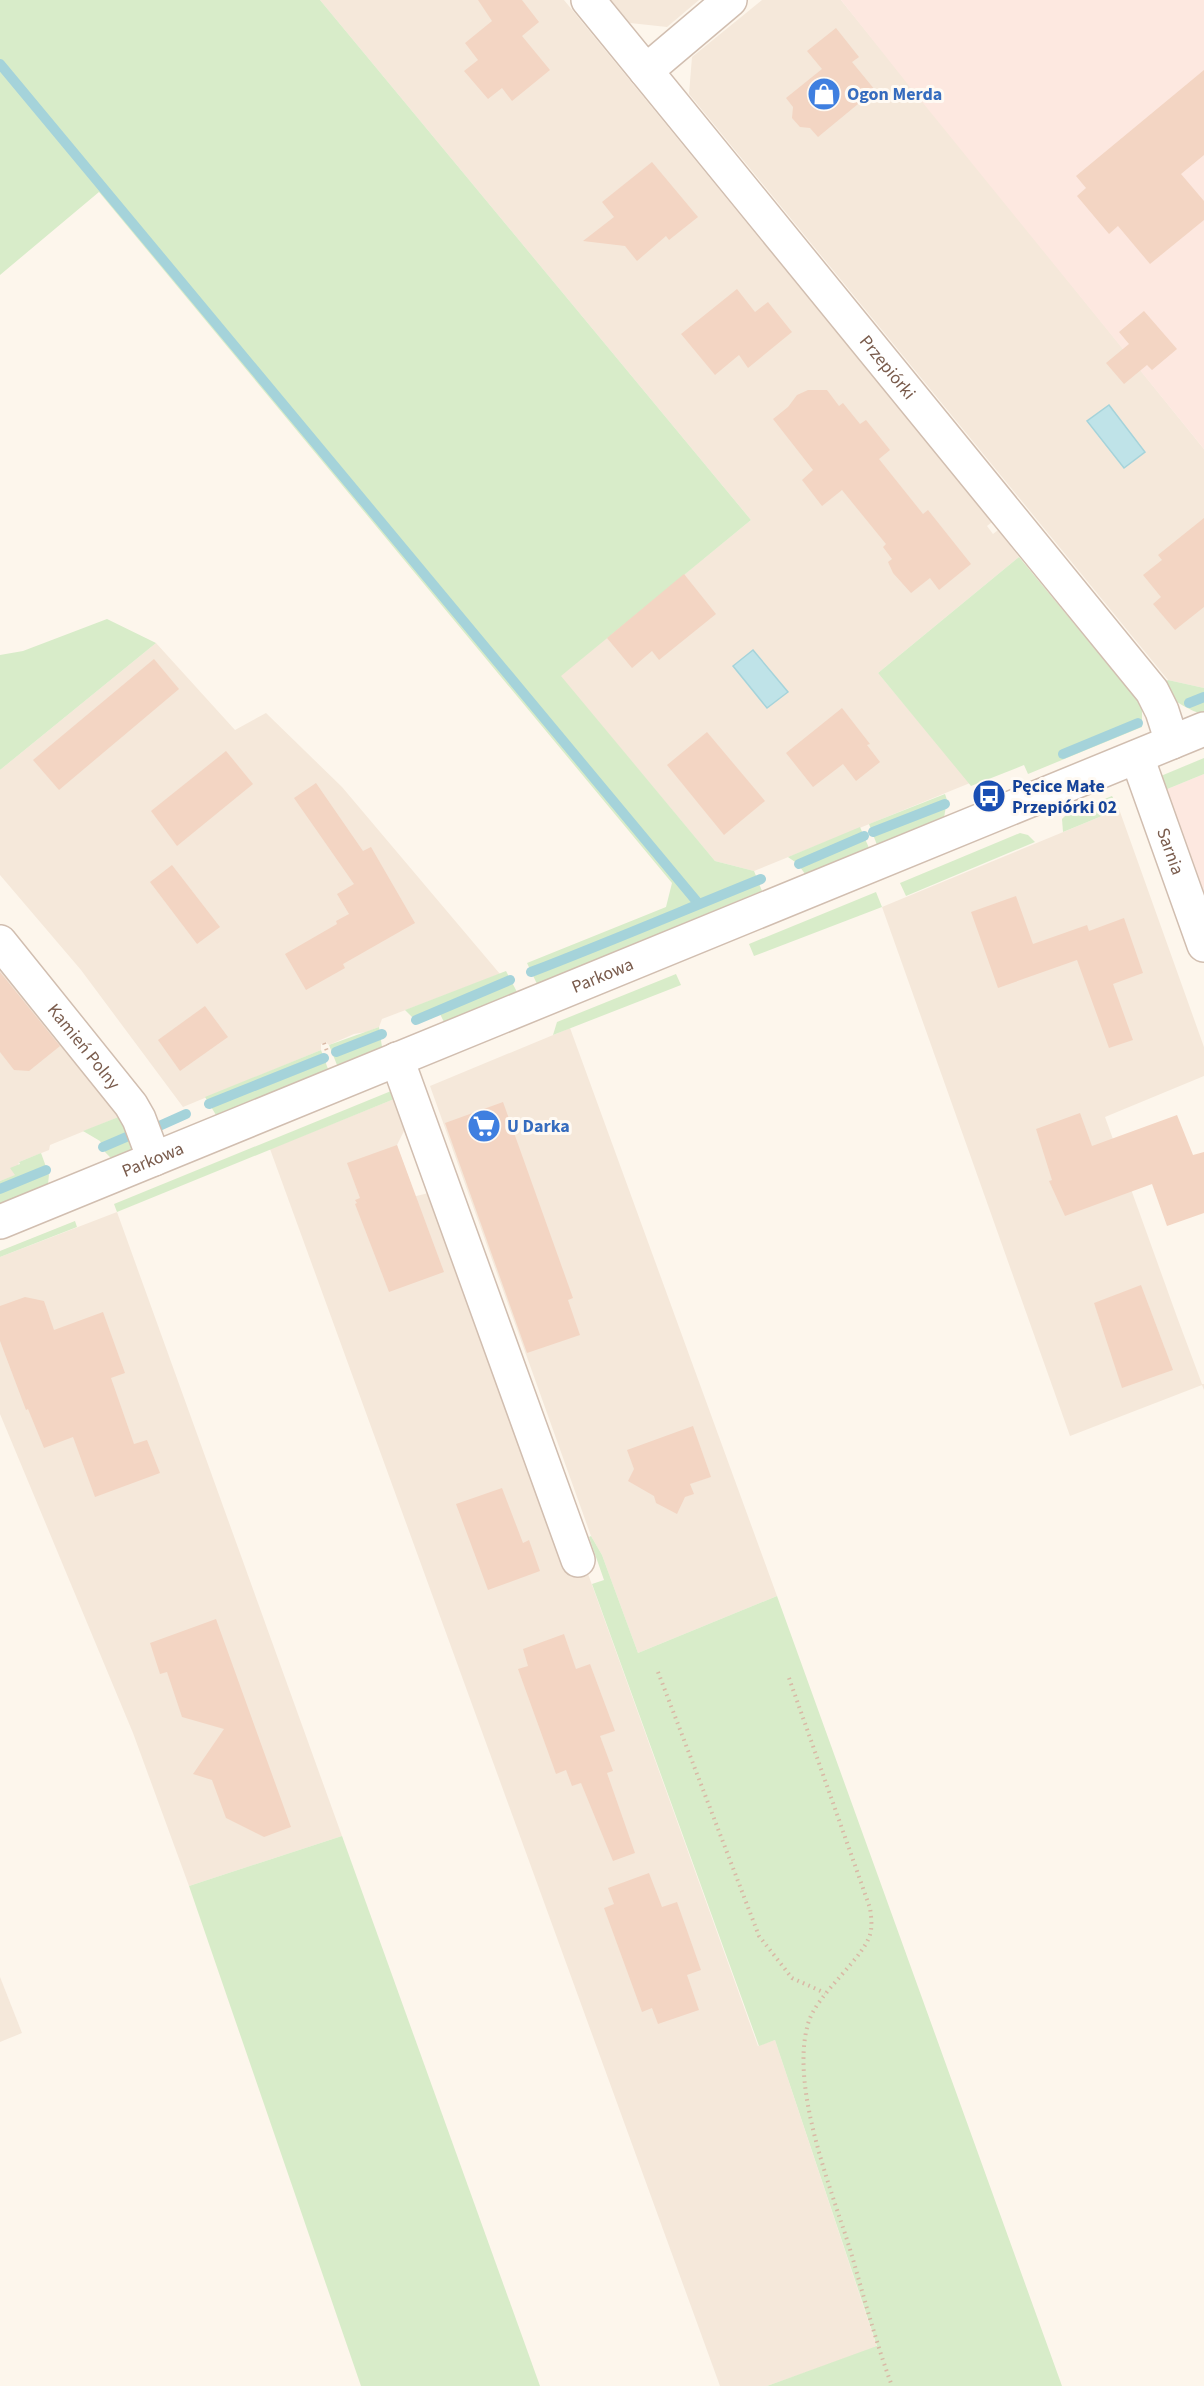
<svg xmlns="http://www.w3.org/2000/svg" width="1204" height="2386" viewBox="0 0 1204 2386" font-family="'Source Sans 3',sans-serif">
<style>
.residential{fill:#f5e8da}
.commercial{fill:#fde8e0}
.green{fill:#d8ecc9}
.water{fill:#bfe3e8;stroke:#a5d3da;stroke-width:1.5}
.lines{fill:none;stroke-linecap:round;stroke-linejoin:round}
.stream{stroke:#a5d3da;stroke-width:10}
.building{fill:#f3d5c3}
.minor-casing{stroke:#d1beb0;stroke-width:36}
.path{stroke:#d9b8a5;stroke-width:4;stroke-dasharray:1.5 4.5;stroke-linecap:butt}
.minor{stroke:#fff;stroke-width:33}
.labels{text-anchor:middle;stroke-width:6;stroke-linejoin:round;paint-order:stroke}
.shop-label{font-size:18px;font-weight:bold;fill:#366cbe;stroke:#fffaf3;text-anchor:start}
.street-label{font-size:18px;fill:#7a5c4d;stroke:#fffaf3}
.transit-label{font-size:18px;font-weight:bold;fill:#164399;stroke:#fffaf3;text-anchor:start}
</style>
<rect width="100%" height="100%" fill="#fdf6ec"/>
<g class="residential">
<polygon points="320,0 564,0 992,522 987,526 993,534 998,530 1019,557 878,673 970,783 754,871 715,861 560,676 751,520"/>
<polygon points="611,0 699,0 667,27 630,23"/>
<polygon points="762,0 841,0 1204,449 1204,688 1168,680 689,94 692,57"/>
<polygon points="156,643 235,730 266,713 342,787 500,974 382,1019 379,1027 366,1032 354,1034 329,1045 326,1042 324,1043 321,1044 321,1050 183,1107 81,970 0,875 0,770"/>
<polygon points="1119,809 1204,1047 1204,1076 1105,1117 1177,1317 1202,1384 1204,1384 1204,1390 1202,1385 1070,1436 882,907"/>
<polygon points="0,963 126,1114 50,1145 49,1150 19,1162 16,1175 0,1181"/>
<polygon points="570,1028 777,1596 638,1653 602,1555 591,1536 430,1086"/>
<polygon points="399,1097 409,1121 397,1145 411,1184 412,1197 433,1192 572,1576 587,1571 758,2046 775,2040 877,2347 767,2386 720,2386 270,1149"/>
<polygon points="117,1212 342,1836 189,1886 133,1733 0,1414 0,1257"/>
<polygon points="0,1977 22,2033 0,2042"/>
</g>
<g class="commercial">
<polygon points="841,0 1204,0 1204,449 910,87"/>
<polygon points="1204,774 1204,895 1198,897 1160,792"/>
</g>
<g class="green">
<polygon points="0,0 320,0 751,520 561,676 715,861 754,871 762,891 537,984 527,963 666,907 672,883 99,192 0,275"/>
<polygon points="1019,557 1133,695 1138,693 1142,699 1142,727 1028,774 1024,765 971,786 878,673"/>
<polygon points="107,619 156,643 0,770 0,655 23,651"/>
<path d="M1168 680 1204 688V711L1199 713C1184 708 1170 698 1160 686Z"/>
<polygon points="1204,758 1204,774 1160,792 1156,778"/>
<polygon points="945,794 947,800 944,818 877,845 869,824"/>
<polygon points="1112,796 1119,809 1063,832 1062,819 1067,814"/>
<polygon points="860,827 869,848 805,874 798,864 788,857"/>
<polygon points="1020,833 1028,835 1035,842 906,896 900,883"/>
<polygon points="876,892 882,907 754,956 749,944"/>
<polygon points="506,971 517,992 444,1022 440,1014 418,1023 405,1010"/>
<polygon points="676,974 681,985 553,1035 557,1022"/>
<polygon points="379,1027 382,1047 337,1065 329,1045"/>
<polygon points="321,1050 328,1069 216,1115 205,1097"/>
<polygon points="396,1089 399,1097 117,1212 114,1204"/>
<polygon points="126,1114 137,1148 111,1158 105,1152 100,1141 83,1131"/>
<polygon points="41,1153 49,1175 48,1184 0,1204 0,1181 15,1175 10,1168 20,1164 19,1162"/>
<polygon points="75,1221 77,1227 0,1257 0,1251"/>
<polygon points="591,1536 602,1555 638,1653 777,1596 1062,2386 767,2386 877,2346 775,2040 759,2046 592,1584 604,1580 589,1537"/>
<polygon points="342,1836 540,2386 361,2386 189,1886"/>
</g>
<g class="water">
<polygon points="1109,405 1145,452 1124,468 1087,421"/>
<polygon points="753,650 788,692 767,708 733,666"/>
</g>
<g class="lines">
<g class="stream">
<polyline points="0,64 698,903"/>
<polyline points="1189,703 1204,697"/>
<polyline points="1063,754 1138,723"/>
<polyline points="873,832 945,804"/>
<polyline points="799,864 864,836"/>
<path d="M531 972C609 942 684 910 761 879"/>
<polyline points="416,1020 510,980"/>
<polyline points="336,1052 382,1034"/>
<polyline points="209,1104 324,1058"/>
<polyline points="157,1127 186,1114"/>
<polyline points="103,1147 131,1135"/>
<polyline points="0,1189 46,1170"/>
</g>
</g>
<g class="building">
<polygon points="478,0 522,0 539,22 522,36 550,70 512,101 502,88 488,99 464,71 478,60 465,43 492,21"/>
<polygon points="836,28 859,57 852,62 875,90 818,137 810,128 800,127 792,118 793,107 786,98 822,69 807,51"/>
<polygon points="1204,70 1204,155 1181,174 1204,201 1204,220 1150,264 1118,226 1109,234 1077,196 1086,188 1076,176"/>
<polygon points="652,162 698,217 669,240 666,236 637,261 625,246 583,241 614,217 602,202"/>
<polygon points="737,289 755,312 768,302 792,332 748,368 739,355 715,375 681,334"/>
<polygon points="1144,311 1177,349 1152,370 1147,365 1124,384 1106,363 1129,344 1119,332"/>
<polygon points="808,390 827,390 839,406 843,403 860,424 866,420 890,450 879,459 923,514 928,510 971,564 939,590 930,578 911,593 893,573 888,562 892,559 883,547 886,544 842,490 822,506 802,480 813,470 773,419 788,407 797,395"/>
<polygon points="1204,518 1204,607 1175,630 1153,604 1161,597 1143,575 1162,560 1158,555"/>
<polygon points="684,574 716,614 659,660 652,651 632,668 607,638"/>
<polygon points="154,659 179,689 59,790 33,760"/>
<polygon points="842,708 870,744 867,745 880,762 856,781 843,764 813,787 786,753"/>
<polygon points="707,732 765,801 724,835 667,765"/>
<polygon points="226,751 253,784 177,846 151,811"/>
<polygon points="316,783 363,851 371,847 415,923 343,964 345,968 306,990 285,954 337,924 336,921 349,914 337,894 354,884 294,798"/>
<polygon points="172,865 220,927 197,944 150,882"/>
<polygon points="1016,896 1033,944 1087,925 1089,931 1124,918 1143,973 1113,984 1133,1040 1109,1048 1077,960 998,988 971,912"/>
<polygon points="0,972 60,1046 29,1071 14,1070 0,1052"/>
<polygon points="205,1006 228,1037 180,1071 158,1040"/>
<polygon points="503,1102 573,1298 568,1300 580,1335 527,1353 445,1123"/>
<polygon points="1080,1113 1092,1146 1177,1115 1193,1155 1204,1152 1204,1213 1167,1226 1152,1184 1065,1216 1049,1181 1052,1180 1036,1129"/>
<polygon points="397,1145 444,1272 389,1292 355,1204 357,1203 355,1200 360,1198 347,1163"/>
<polygon points="1141,1285 1173,1370 1122,1388 1094,1303"/>
<polygon points="25,1297 44,1301 54,1330 103,1312 125,1373 111,1378 134,1444 147,1440 160,1473 95,1497 73,1437 44,1448 28,1409 26,1410 0,1341 0,1306"/>
<polygon points="693,1426 711,1477 690,1484 694,1494 685,1497 677,1514 656,1503 654,1496 628,1481 634,1469 627,1450"/>
<polygon points="502,1488 523,1543 529,1540 540,1571 488,1590 456,1504"/>
<polygon points="216,1619 291,1827 264,1837 226,1818 212,1780 193,1774 224,1729 182,1717 167,1672 160,1674 150,1643"/>
<polygon points="564,1634 576,1669 590,1664 615,1731 600,1736 613,1771 607,1773 635,1853 613,1861 581,1783 572,1786 566,1770 556,1774 518,1669 528,1666 523,1649"/>
<polygon points="649,1873 662,1907 677,1902 701,1970 687,1975 699,2010 658,2024 652,2008 642,2012 604,1908 614,1904 608,1888"/>
</g>
<g class="lines">
<defs>
<g id="minor">
<path id="s1" d="M588 0 1152 691 1162 711 1172 742"/>
<polyline points="646,71 730,0"/>
<path id="s2" d="M1137 757 1204 945"/>
<path id="s3" d="M0 942 131 1105 139 1119 154 1159"/>
<polyline points="397,1059 578,1560"/>
<path id="s4" d="M0 1222 1204 729"/>
</g>
</defs>
<use href="#minor" class="minor-casing"/>
<g class="path">
<polyline points="324,1043 327,1051"/>
<polyline points="658,1672 759,1936 792,1978 825,1993"/>
<path d="M789 1678 870 1908C871 1915 872 1923 871 1930 868 1956 816 1993 808 2024 790 2086 830 2186 849 2246 863 2293 875 2340 892 2386"/>
</g>
<use href="#minor" class="minor"/>
</g>
<defs>
<symbol id="shop-disc" viewBox="-11 -11 22 22"><circle r="9.5" fill="#3f7fe0" stroke="#fffaf3"/><path d="M-5-2.5h2.3a2.7 3.5 0 0 1 5.4 0H5L5.5 6h-11ZM-1.5-2.5h3a1.5 2.3 0 0 0-3 0Z" fill="#fff"/></symbol>
<symbol id="bus-disc" viewBox="-11 -11 22 22"><circle r="9.5" fill="#1a4fb4" stroke="#fffaf3"/><path d="M-5-6H5V4H4V6H2V4H-2V6H-4V4H-5ZM-3.5-4V0h7V-4ZM-3.5 1.2v1.5H-2V1.2ZM2 1.2v1.5H3.5V1.2Z" fill="#fff"/></symbol>
<symbol id="supermarket-disc" viewBox="-11 -11 22 22"><circle r="9.5" fill="#3f7fe0" stroke="#fffaf3"/><path d="M-6-5.5h2.5l.6 2H6L4.5 2H-2.5L-4.4-4H-6ZM-1.5 3.2a1.3 1.3 0 1 0 .1 0ZM3 3.2a1.3 1.3 0 1 0 .1 0Z" fill="#fff"/></symbol>
</defs>
<g fill-rule="evenodd">
<use href="#shop-disc" x="805" y="75" width="38" height="38"/>
<use href="#bus-disc" x="970" y="777" width="38" height="38"/>
<use href="#supermarket-disc" x="465" y="1107" width="38" height="38"/>
</g>
<g class="labels">
<g class="shop-label">
<text x="847" y="100">Ogon Merda</text>
<text x="507" y="1132">U Darka</text>
</g>
<g class="street-label">
<text dy="6" stroke="none"><textPath href="#s1" startOffset="474">Przepiórki</textPath></text>
<text dy="6" stroke="none"><textPath href="#s2" startOffset="100">Sarnia</textPath></text>
<text dy="6" stroke="none"><textPath href="#s4" startOffset="651">Parkowa</textPath></text>
<text dy="6" stroke="none"><textPath href="#s3" startOffset="134">Kamień Polny</textPath></text>
<text dy="6" stroke="none"><textPath href="#s4" startOffset="165">Parkowa</textPath></text>
</g>
<g class="transit-label">
<text x="1012" y="792">Pęcice Małe<tspan x="1012" dy="21">Przepiórki 02</tspan></text>
</g>
</g>
</svg>
